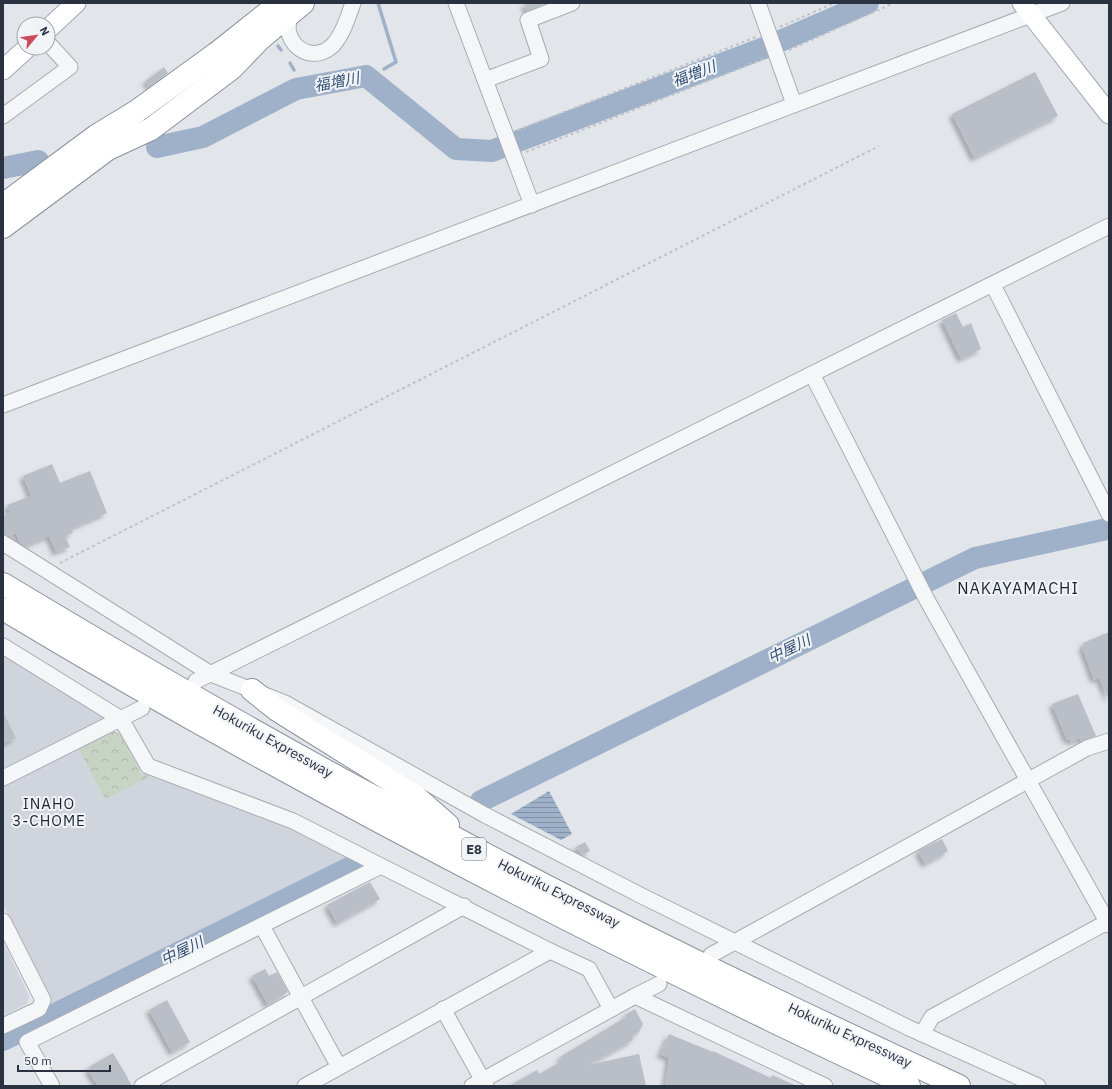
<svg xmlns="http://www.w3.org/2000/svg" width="1112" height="1089" viewBox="0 0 1112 1089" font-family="'IBM Plex Sans','Noto Sans JP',sans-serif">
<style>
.built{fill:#d0d4dc}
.forest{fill:url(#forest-crowns)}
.water{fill:url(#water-rules)}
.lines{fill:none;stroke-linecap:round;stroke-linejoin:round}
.stream{stroke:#9eb1c9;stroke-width:3.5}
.river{stroke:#9eb1c9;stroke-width:22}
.building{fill:#b9bec7;filter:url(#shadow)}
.minor-casing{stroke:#a7acb4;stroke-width:17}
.major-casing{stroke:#a1a9b5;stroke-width:21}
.highway-casing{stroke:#8992a0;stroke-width:24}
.path{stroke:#bfc3c8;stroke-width:2;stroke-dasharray:3 3;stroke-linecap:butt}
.minor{stroke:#f4f6f8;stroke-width:15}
.major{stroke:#fff;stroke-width:19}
.highway{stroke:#fff;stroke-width:22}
.labels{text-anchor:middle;stroke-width:4;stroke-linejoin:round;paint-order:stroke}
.shield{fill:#f1f4f7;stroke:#666c78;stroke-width:1}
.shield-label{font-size:13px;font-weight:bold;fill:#2a3241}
.street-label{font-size:14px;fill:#2a3241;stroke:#f1f4f7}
.water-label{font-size:15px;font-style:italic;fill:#354f75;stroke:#f1f4f7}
.neighbourhood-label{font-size:15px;letter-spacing:1px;fill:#1c2332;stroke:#f1f4f7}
.quarter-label{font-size:16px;letter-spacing:1px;fill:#1c2332;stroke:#f1f4f7}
</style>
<defs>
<pattern id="forest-crowns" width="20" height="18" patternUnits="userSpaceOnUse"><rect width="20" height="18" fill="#c7d4c3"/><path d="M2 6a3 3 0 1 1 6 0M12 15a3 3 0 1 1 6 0" fill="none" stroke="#abb6a9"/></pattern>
<pattern id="water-rules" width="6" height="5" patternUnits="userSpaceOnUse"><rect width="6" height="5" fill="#9eb1c9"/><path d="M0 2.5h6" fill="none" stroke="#8191a5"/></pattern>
<filter id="shadow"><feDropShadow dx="-3.5" dy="3.5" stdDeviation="2" flood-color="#0004"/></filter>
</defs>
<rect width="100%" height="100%" fill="#e2e5ea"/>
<g class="built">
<polygon points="3,655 109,716 3,768"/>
<polygon points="112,731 121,734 141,773 278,823 354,854 53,1005 3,905 3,786"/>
<polygon points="3,942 29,996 27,1004 3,1016"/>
</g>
<polygon class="forest" points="112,731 121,734 141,773 151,776 105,799 78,748"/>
<polygon class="water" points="549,791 572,834 561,840 511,814"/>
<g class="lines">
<g class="stream">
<polyline points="378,3 396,62 384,69"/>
<polyline points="278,46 281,50"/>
<polyline points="290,63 294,70"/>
<polyline points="366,76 375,74"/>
<polyline points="299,85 300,89"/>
</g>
<g class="river">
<polyline points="518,141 769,46 868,3"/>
<polyline points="157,147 203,137 296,89 366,76 456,149 492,151 502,147"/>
<polyline points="3,168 38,161"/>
<polyline points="481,801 975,558 1107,529"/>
<polyline points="3,1040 361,862"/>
</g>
</g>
<g class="building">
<polygon points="524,3 547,3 527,11"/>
<polygon points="164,67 168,73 149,87 146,81"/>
<polygon points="1035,72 1058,116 974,158 952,114"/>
<polygon points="956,313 963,327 971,323 981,349 961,359 942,320"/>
<polygon points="52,464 60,483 90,471 107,513 71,528 73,533 65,536 70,547 56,552 49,536 25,546 20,543 16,533 9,536 3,534 3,516 10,513 7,505 31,496 23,476"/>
<polygon points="1109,632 1109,700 1099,678 1094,680 1082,647 1084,646 1083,643"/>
<polygon points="1078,694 1096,736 1081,741 1080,738 1071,742 1070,739 1067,740 1052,704"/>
<polygon points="3,712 16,738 3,744"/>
<polygon points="942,839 948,851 925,864 918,851"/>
<polygon points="585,842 590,851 582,855 576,847"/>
<polygon points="370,882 380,899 337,923 327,905"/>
<polygon points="265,969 269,976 277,972 288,992 268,1005 252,976"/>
<polygon points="167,1000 190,1042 172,1052 149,1010"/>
<polygon points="635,1009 643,1024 639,1032 632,1036 633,1040 588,1065 639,1054 646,1086 509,1086 537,1070 539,1074 562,1061 560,1057 626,1017 625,1015"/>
<polygon points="669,1034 713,1052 713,1051 771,1078 772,1075 797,1086 665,1086 669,1058 660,1054"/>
<polygon points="113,1053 125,1073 132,1086 98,1086 88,1070 90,1069 89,1067"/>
</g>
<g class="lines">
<defs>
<g id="minor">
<polyline points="456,3 485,80"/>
<polyline points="758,3 794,104"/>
<path d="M290 15C289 20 287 28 289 33 295 54 318 60 333 45 343 34 348 17 353 3"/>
<polyline points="3,116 70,67 48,43"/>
<polyline points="532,205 485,80 541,59 528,20 572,3"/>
<polyline points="993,285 1109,514"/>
<polyline points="812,374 927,600 1109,925"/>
<polyline points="3,405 1062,3"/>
<polyline points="3,543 211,674 285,703 485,815 642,896 909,1028 1038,1086"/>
<polyline points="3,646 121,719 148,766 293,821 381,866"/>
<polyline points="196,681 1109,226"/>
<polyline points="3,778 142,708"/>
<polyline points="3,921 43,1000 39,1009 3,1026"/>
<polyline points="262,926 339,1067"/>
<polyline points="711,955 1087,748 1109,741"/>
<polyline points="635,996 825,1086"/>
<polyline points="443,1009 486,1086"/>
<polyline points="922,1034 932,1017 1109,921"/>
<polyline points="52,1086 27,1042 381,866 550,951 589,969 611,1009"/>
<polyline points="142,1086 464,906"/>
<polyline points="305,1086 550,951"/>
<polyline points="472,1086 635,996 659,984"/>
</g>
<g id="major">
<polyline points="1022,3 1109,114"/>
<polyline points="48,29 76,3"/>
<polyline points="3,70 27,48"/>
</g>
<g id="highway">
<polyline points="3,205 96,136 137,111 217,53 280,3"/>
<polyline points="3,227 108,149 151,129 231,69 260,39 303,3"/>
<path d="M3 584C121 655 240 724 361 790 383 802 406 812 429 824 602 918 780 1003 959 1086"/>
<path d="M3 609C296 785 600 941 909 1086"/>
<polyline points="252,690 277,710 415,796 448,825"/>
</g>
</defs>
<use href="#minor" class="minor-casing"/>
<use href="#major" class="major-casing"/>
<use href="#highway" class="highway-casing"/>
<g class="path">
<polyline points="780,27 834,3"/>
<polyline points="789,50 894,3"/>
<polyline points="518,130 756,37"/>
<polyline points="526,152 764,59"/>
<polyline points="60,563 879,146"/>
</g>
<use href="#minor" class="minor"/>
<use href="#major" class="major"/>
<use href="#highway" class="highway"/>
</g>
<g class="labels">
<rect class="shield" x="462" y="838" width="24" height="22" rx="3"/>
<g class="shield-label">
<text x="474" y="854">E8</text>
</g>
<g class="street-label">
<text transform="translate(273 741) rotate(29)" y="5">Hokuriku Expressway</text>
<text transform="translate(559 893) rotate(27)" y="5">Hokuriku Expressway</text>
<text transform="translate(850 1035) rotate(25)" y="5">Hokuriku Expressway</text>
</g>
<g class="water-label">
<text transform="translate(694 74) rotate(-21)" y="5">福増川</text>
<text transform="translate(337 82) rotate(-11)" y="5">福増川</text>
<text transform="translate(789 649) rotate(-26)" y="5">中屋川</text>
<text transform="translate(182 951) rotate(-26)" y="5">中屋川</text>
</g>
<g class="neighbourhood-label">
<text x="49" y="809">INAHO<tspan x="49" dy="17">3-CHOME</tspan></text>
</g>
<g class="quarter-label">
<text x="1018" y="594">NAKAYAMACHI</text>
</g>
</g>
<rect width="1112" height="1089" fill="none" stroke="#2a3241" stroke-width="8"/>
<g transform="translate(36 36) rotate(61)"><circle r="19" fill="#f1f4f7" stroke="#a1a6ae"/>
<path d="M0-3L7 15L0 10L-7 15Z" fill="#cb4a59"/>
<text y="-6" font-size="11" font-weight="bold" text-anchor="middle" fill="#2a3241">N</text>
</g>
<path d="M18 1065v6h92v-6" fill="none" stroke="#2a3241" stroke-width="2"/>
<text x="24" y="1065" font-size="12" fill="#2a3241" stroke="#f1f4f7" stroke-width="3" paint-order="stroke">50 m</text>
</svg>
